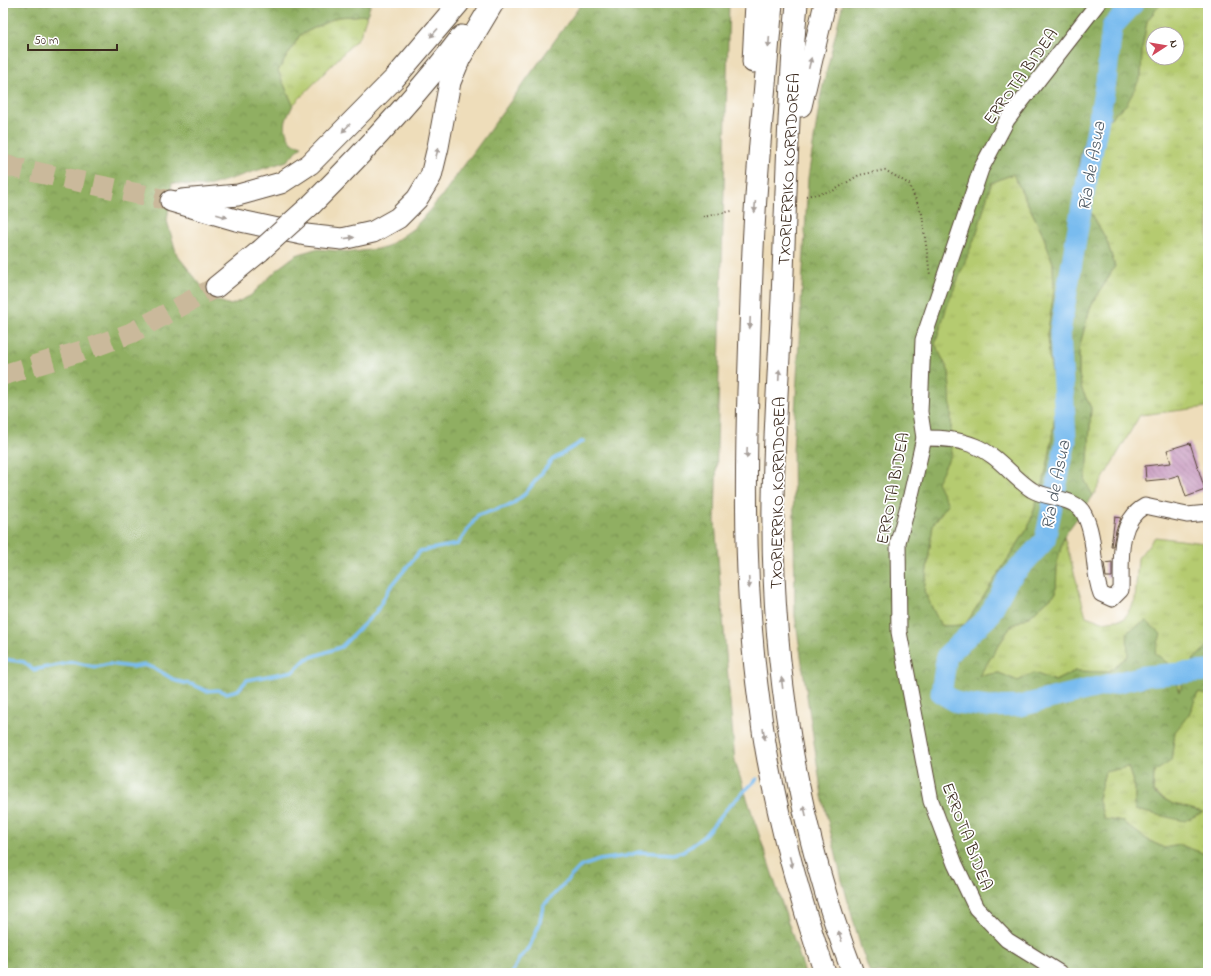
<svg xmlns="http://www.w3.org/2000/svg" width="1211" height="976" viewBox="0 0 1211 976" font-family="'Indie Flower',sans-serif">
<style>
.grass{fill:url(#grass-tufts);stroke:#787a46;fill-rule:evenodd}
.forest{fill:url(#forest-crowns);stroke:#666c40;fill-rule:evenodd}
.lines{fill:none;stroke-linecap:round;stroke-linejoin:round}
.stream{stroke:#79bcef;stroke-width:3.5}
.river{stroke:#79bcef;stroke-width:21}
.building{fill:url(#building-back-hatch)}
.highway-tunnel{stroke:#cab99b;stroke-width:21;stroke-dasharray:21 10;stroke-linecap:butt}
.minor-casing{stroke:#564535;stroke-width:17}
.highway-casing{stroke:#564535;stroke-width:23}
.path{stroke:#564535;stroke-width:2;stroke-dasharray:1 3;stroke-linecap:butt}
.minor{stroke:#fff;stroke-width:15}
.highway{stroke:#fff;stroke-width:21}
.highway-bridge-casing{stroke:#564535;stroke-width:23;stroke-linecap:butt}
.highway-bridge{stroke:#fff;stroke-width:21}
.oneway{fill:#a79f9a}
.labels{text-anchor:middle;stroke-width:3.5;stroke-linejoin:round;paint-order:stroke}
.street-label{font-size:17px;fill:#3b2a1e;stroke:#fff}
.water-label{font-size:18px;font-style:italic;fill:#515d67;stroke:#fff}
</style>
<defs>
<pattern id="grass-tufts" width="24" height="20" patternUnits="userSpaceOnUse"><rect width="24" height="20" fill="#b5cb6f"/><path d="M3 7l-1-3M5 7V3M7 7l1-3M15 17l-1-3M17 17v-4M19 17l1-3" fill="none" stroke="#9dae60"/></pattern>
<pattern id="forest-crowns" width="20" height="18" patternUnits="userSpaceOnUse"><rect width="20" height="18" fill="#90af62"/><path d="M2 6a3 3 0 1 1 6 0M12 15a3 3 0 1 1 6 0" fill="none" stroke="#778f50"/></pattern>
<pattern id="building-back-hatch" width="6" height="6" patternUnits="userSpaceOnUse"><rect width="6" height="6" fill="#c594bc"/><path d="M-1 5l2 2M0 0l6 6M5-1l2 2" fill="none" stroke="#a17998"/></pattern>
</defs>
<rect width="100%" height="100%" fill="#fff"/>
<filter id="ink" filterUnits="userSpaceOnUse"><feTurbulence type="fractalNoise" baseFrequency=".025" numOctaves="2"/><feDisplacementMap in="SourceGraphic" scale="8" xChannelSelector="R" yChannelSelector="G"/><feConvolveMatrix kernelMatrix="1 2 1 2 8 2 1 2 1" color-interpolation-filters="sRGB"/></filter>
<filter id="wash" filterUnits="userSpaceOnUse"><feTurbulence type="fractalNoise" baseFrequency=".012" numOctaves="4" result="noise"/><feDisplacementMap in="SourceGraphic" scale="16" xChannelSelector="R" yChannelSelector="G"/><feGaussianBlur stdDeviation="0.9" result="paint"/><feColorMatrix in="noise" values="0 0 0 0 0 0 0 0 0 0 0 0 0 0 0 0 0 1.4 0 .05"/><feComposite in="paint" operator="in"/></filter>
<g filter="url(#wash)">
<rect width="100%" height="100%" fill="#eeddba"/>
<g class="grass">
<path d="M1161 3H1208V407L1140 415 1093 496 1085 481 1088 462 1091 408 1082 390 1079 374V348L1090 308 1115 266 1106 239 1077 188 1079 160 1085 138 1111 118 1141 76 1142 49 1147 21ZM1153 34H1177V58H1153Z"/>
<polygon points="367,15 360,36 293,105 278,71 300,35 337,17"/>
<polygon points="1013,174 1042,232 1053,263 1054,292 1048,330 1049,356 1057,398 1050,453 1043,484 1028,528 965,625 941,626 924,591 933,524 948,504 936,482 951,455 951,413 949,372 935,344 947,306 977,232 991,183"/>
<polygon points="1064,536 1086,616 1102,622 1124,619 1135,600 1138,558 1155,537 1205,543 1208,542 1208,646 1194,659 1179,692 1171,666 1155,653 1128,656 1108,672 1075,671 1055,681 1034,673 1018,681 999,673 979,676 1011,626 1030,616 1056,593 1057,563"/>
<polygon points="1198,693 1208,695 1208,855 1180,845 1164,848 1146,839 1123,822 1104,819 1098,798 1105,771 1128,767 1135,788 1135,810 1155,814 1202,812 1173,804 1153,792 1154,771 1171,761 1175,731 1189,714"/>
</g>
<g class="forest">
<path d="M3 3H371L367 15 337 17 300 35 278 71 293 105C285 122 281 126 292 143L302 146 287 161 205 187 172 183 167 221 177 255 212 299 231 305 250 296 280 267 296 255 315 249 354 252 385 248 414 228 441 197 582 3H729L715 522 735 762 805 973H3Z"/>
<path d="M843 3H1161L1147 21 1142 49 1141 76 1127 104 1085 138 1079 160 1077 188 1106 239 1115 266 1090 308 1079 348V374L1082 390 1091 408 1088 462 1085 481 1093 496 1064 536 1057 563 1056 593 1030 616 1011 626 979 676 999 673 1018 681 1034 673 1055 681 1075 671 1108 672 1128 656 1127 632 1146 621 1161 634 1155 653 1171 666 1179 692 1194 659 1208 646V695L1198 693 1189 714 1175 732 1171 761 1154 772 1153 793 1173 804 1203 812 1185 821 1135 810V788L1128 767 1105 772 1098 798 1104 819 1123 822 1146 839 1164 848 1180 845 1208 855V973H870L861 948 842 880 822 796 795 616 793 450 808 178 821 94ZM1013 174 1042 232 1053 263 1054 292 1048 330 1049 356 1057 398 1050 453 1043 484 1028 528 965 625 941 626 924 591 933 524 948 504 937 482 951 455V413L949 372 935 344 947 306 977 232 991 183Z"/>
</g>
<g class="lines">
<g class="stream">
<polyline points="3,659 24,662 33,670 73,662 96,667 109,664 132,667 145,665 156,669 176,681 194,685 206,691 218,690 226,693 238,690 247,680 294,671 306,659 341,647 376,612 389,589 420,551 458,544 478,515 511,505 525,494 552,460 583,441"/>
<polyline points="512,973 519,959 529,948 539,925 543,906 580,867 599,860 626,856 639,852 673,854 683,851 703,837 729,806 757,779"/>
</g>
<polyline class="river" points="1134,3 1112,27 1106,82 1080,216 1060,332 1066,440 1045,540 1008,580 988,617 947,655 941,693 958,703 988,707 1019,706 1144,676 1208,671"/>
</g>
<g id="blocks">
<g class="building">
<polygon points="1190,443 1205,490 1186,497 1179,475 1166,479 1146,481 1145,466 1171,463 1167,450"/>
<polygon points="1115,517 1121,518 1116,530 1113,546 1111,546"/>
<polygon points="1112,562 1112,577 1106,577 1104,563"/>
</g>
</g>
</g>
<g filter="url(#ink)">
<use href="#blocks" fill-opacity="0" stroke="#564535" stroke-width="1"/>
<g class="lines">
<g class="highway-tunnel">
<polyline points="3,165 171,201"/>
<polyline points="3,375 85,350 131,333 216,287"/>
</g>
<defs>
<g id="minor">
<path d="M924 438C942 438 958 439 975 446 998 455 1012 477 1032 490 1047 499 1076 497 1084 514 1097 539 1091 568 1101 594L1112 599 1121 590C1122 561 1116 522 1145 506L1187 515 1208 513"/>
<polyline points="1060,973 1007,940 976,908 955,864 931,801 899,632 898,542 911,495 924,438 920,412 923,340 981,169 1007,120 1098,3"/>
</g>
<g id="highway">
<path d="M772 3C766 78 758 153 754 229 751 283 750 337 748 391 745 495 745 598 759 701 770 794 795 885 825 973"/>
<path d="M797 3C788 101 786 200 782 298 779 365 774 433 773 500 771 660 795 823 853 973"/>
<polyline points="753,62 756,3"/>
<polyline points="801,106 825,3"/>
<polyline points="182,200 238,195 281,183 310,164 394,79 459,3"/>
<polyline points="171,201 236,220 306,235 342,239 373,232 398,218 417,199 431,176 438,147 450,82 460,58 493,3"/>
<path d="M312 204C365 151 417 96 462 36"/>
<polyline points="216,287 260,251"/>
</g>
</defs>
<use href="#minor" class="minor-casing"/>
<use href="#highway" class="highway-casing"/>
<g class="path">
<polyline points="806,196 833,191 859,175 885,170 909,184 922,214 930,275"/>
<polyline points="703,217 732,211"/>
</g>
<use href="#minor" class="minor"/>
<use href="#highway" class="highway"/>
<defs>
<polyline id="highway-bridge" points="260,251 312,204"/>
</defs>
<use href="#highway-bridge" class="highway-bridge-casing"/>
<use href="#highway-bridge" class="highway-bridge"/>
</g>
<defs><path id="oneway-solid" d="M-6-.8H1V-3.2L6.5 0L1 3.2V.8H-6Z"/></defs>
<g class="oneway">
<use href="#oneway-solid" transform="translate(434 33) rotate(132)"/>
<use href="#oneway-solid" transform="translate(769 42) rotate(94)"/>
<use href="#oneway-solid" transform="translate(810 63) rotate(-77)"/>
<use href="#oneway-solid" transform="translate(346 128) rotate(134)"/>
<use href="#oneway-solid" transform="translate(437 153) rotate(-75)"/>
<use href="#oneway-solid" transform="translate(755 207) rotate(94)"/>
<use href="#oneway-solid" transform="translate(222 216) rotate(16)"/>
<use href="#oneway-solid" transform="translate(349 238) rotate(-7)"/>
<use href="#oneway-solid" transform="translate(750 323) rotate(92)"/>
<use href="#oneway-solid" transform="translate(779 375) rotate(-87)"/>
<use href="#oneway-solid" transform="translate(747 453) rotate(92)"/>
<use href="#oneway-solid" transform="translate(749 583) rotate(87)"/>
<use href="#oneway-solid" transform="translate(782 683) rotate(-97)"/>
<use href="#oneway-solid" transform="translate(764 734) rotate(81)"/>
<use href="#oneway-solid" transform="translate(805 811) rotate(-103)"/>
<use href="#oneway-solid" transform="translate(791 862) rotate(75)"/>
<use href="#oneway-solid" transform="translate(840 936) rotate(-109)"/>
</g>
</g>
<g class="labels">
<g class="street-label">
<text transform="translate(1020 76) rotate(-54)" y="6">ERROTA BIDEA</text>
<text transform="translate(788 169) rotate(-87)" y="6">TXORIERRIKO KORRIDOREA</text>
<text transform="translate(892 488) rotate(-79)" y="6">ERROTA BIDEA</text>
<text transform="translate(777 493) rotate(-89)" y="6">TXORIERRIKO KORRIDOREA</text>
<text transform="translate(968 836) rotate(69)" y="6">ERROTA BIDEA</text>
</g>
<g class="water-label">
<text transform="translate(1091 166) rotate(-80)" y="6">Ría de Asua</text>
<text transform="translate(1055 485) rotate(-79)" y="6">Ría de Asua</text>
</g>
</g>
<rect width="1211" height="976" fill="none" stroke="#fff" stroke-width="16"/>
<g transform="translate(1165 46) rotate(78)"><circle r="19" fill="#ffffff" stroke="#b1aaa5"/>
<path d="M0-3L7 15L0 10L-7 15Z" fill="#d1495b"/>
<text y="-6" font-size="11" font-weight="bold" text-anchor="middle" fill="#3b2a1e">N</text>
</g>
<path d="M28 44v6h89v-6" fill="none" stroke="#3b2a1e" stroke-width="2"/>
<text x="34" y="44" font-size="12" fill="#3b2a1e" stroke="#ffffff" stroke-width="3" paint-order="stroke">50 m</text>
</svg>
